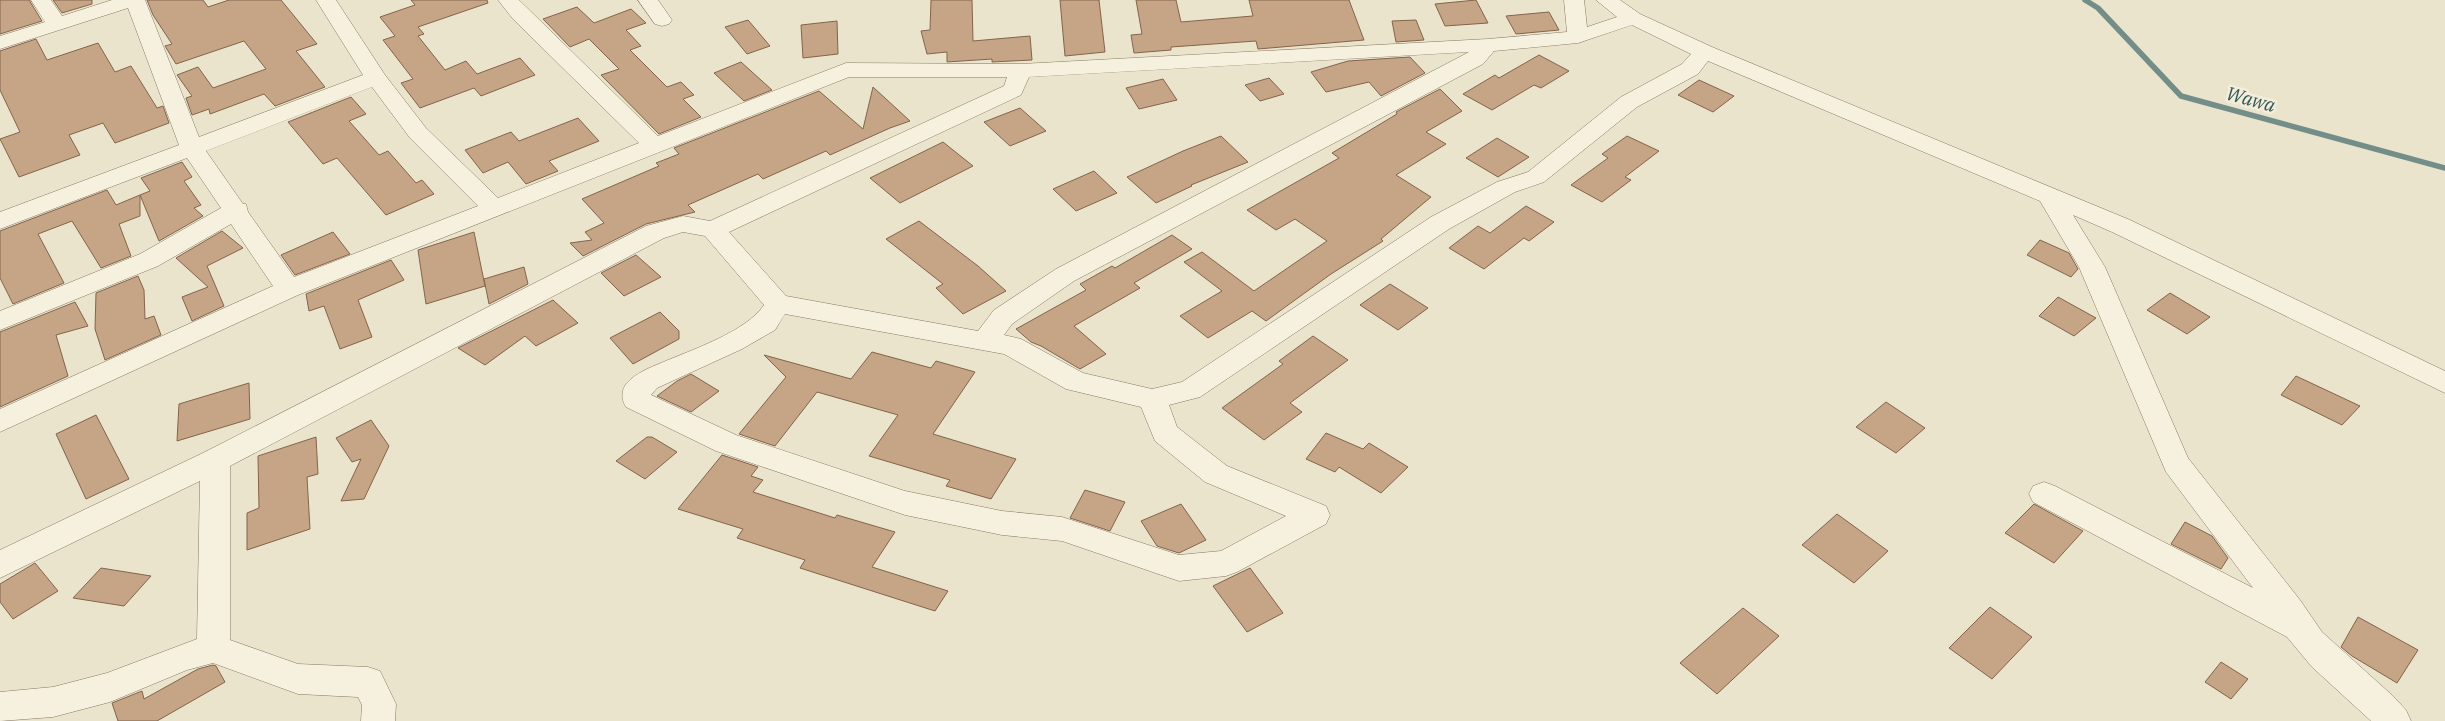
<svg xmlns="http://www.w3.org/2000/svg" width="2445" height="721" viewBox="0 0 2445 721" font-family="'IBM Plex Serif',serif">
<style>
.lines{fill:none;stroke-linecap:round;stroke-linejoin:round}
.stream{stroke:#738e89;stroke-width:5.5}
.building{fill:#c5a586;stroke:#83644a}
.minor-casing{stroke:#877862;stroke-width:1}
.minor{fill:#f6f1df;fill-rule:evenodd}
.labels{text-anchor:middle;stroke-width:5;stroke-linejoin:round;paint-order:stroke}
.water-label{font-size:19px;font-style:italic;fill:#345757;stroke:#f3eedb}
</style>
<rect width="100%" height="100%" fill="#ebe4cc"/>
<g class="lines">
<polyline class="stream" points="2085,0 2098,8 2181,96 2445,168"/>
</g>
<g class="building">
<polygon points="0,0 29,0 42,21 0,34"/>
<polygon points="53,0 92,0 92,4 62,13"/>
<polygon points="147,0 203,0 208,7 229,0 281,0 317,44 296,51 325,87 275,106 264,94 210,114 209,109 192,115 186,98 192,96 177,75 198,67 213,88 266,69 244,41 176,64 165,46 172,44 153,15"/>
<polygon points="411,0 487,0 488,3 418,27 424,34 418,36 445,70 466,61 477,74 520,58 535,75 481,96 474,88 420,108 401,83 413,79 383,40 395,36 380,17 415,5"/>
<polygon points="931,0 972,0 973,41 1030,36 1032,60 992,62 992,59 947,62 947,52 927,54 921,31 930,30"/>
<polygon points="1060,0 1099,0 1105,52 1065,56"/>
<polygon points="1136,0 1176,0 1181,22 1253,16 1249,0 1349,0 1364,40 1258,49 1256,41 1171,47 1171,50 1134,53 1131,35 1142,34"/>
<polygon points="1476,0 1488,23 1445,26 1435,4"/>
<polygon points="577,7 594,23 631,9 646,23 626,30 641,46 630,50 667,87 681,82 694,95 683,99 701,117 659,134 601,75 619,69 589,39 570,47 543,19"/>
<polygon points="1549,12 1559,30 1516,34 1506,16"/>
<polygon points="748,20 770,46 747,54 725,27"/>
<polygon points="1416,20 1424,40 1396,42 1392,21"/>
<polygon points="837,21 838,54 803,58 801,25"/>
<polygon points="36,39 47,60 98,43 115,72 131,66 157,108 163,106 169,123 115,143 103,123 69,135 80,155 19,177 0,139 20,132 0,90 0,51"/>
<polygon points="1539,55 1569,71 1541,88 1534,85 1492,110 1463,94 1495,75 1499,78"/>
<polygon points="1410,57 1425,73 1381,96 1369,82 1326,92 1311,72 1348,61"/>
<polygon points="741,62 772,90 744,101 714,73"/>
<polygon points="1269,78 1284,94 1260,101 1245,85"/>
<polygon points="1163,79 1177,100 1139,109 1126,88"/>
<polygon points="1699,80 1734,96 1713,112 1678,95"/>
<polygon points="873,87 910,121 890,128 830,155 826,151 763,179 758,174 688,205 695,212 646,224 583,256 570,243 592,240 585,232 604,223 582,199 659,166 656,163 679,154 674,148 819,91 863,129"/>
<polygon points="1440,89 1462,111 1426,132 1446,144 1396,175 1431,197 1381,239 1383,241 1331,274 1266,321 1252,311 1208,338 1180,316 1222,291 1184,262 1202,252 1254,291 1327,241 1295,219 1276,230 1247,210 1339,158 1332,153 1397,114 1396,112"/>
<polygon points="351,97 366,114 349,121 379,155 388,151 416,183 422,180 434,194 386,215 337,158 323,164 288,122"/>
<polygon points="1020,108 1046,131 1010,146 984,122"/>
<polygon points="578,118 599,141 549,161 558,171 526,184 508,162 483,173 465,150 511,132 519,141"/>
<polygon points="1221,136 1248,162 1191,185 1192,186 1156,203 1127,177 1183,151"/>
<polygon points="1627,136 1659,151 1625,177 1631,180 1602,202 1571,185 1608,158 1602,154"/>
<polygon points="1497,138 1529,157 1498,177 1466,158"/>
<polygon points="943,142 973,166 900,203 870,178"/>
<polygon points="182,162 192,177 184,181 201,205 194,208 203,216 159,241 140,195 150,191 141,178"/>
<polygon points="1094,171 1117,193 1076,211 1053,189"/>
<polygon points="107,190 116,205 140,195 140,216 119,224 131,256 101,268 72,221 38,234 64,283 13,304 0,278 0,231"/>
<polygon points="1526,206 1554,222 1529,241 1524,238 1484,269 1449,248 1478,226 1490,233"/>
<polygon points="919,221 978,266 1006,291 963,314 936,288 943,284 886,239"/>
<polygon points="222,231 243,248 207,266 224,306 192,321 182,297 208,287 176,258"/>
<polygon points="333,232 350,254 295,275 281,255"/>
<polygon points="474,232 485,286 426,304 418,250"/>
<polygon points="1172,235 1192,249 1134,283 1140,288 1074,326 1106,354 1080,369 1041,346 1031,342 1016,329 1086,290 1080,284 1112,266 1115,268"/>
<polygon points="2040,240 2069,253 2078,269 2071,277 2027,255"/>
<polygon points="636,255 661,277 624,296 601,273"/>
<polygon points="391,260 404,280 358,300 372,337 340,349 324,306 309,311 306,294"/>
<polygon points="524,267 528,284 489,304 484,279"/>
<polygon points="138,276 144,290 145,319 154,316 161,335 105,360 95,329 96,293"/>
<polygon points="1390,284 1428,308 1398,330 1360,305"/>
<polygon points="2170,293 2210,317 2187,334 2147,310"/>
<polygon points="2058,297 2096,318 2074,336 2039,316"/>
<polygon points="553,300 578,323 536,346 525,336 485,365 458,348"/>
<polygon points="75,302 88,326 56,335 68,376 0,407 0,332"/>
<polygon points="660,312 679,331 679,339 633,364 610,338"/>
<polygon points="1313,336 1348,360 1290,403 1302,412 1264,440 1222,408 1283,364 1279,361"/>
<polygon points="872,352 931,368 936,361 975,372 933,434 1016,459 991,499 946,486 950,480 869,456 898,415 817,392 775,446 739,434 786,377 764,355 851,379"/>
<polygon points="691,374 719,391 691,412 657,396 677,381"/>
<polygon points="2296,376 2360,406 2342,425 2281,395"/>
<polygon points="249,383 250,419 177,441 179,404"/>
<polygon points="1886,402 1925,428 1896,453 1856,427"/>
<polygon points="96,415 129,479 86,499 56,434"/>
<polygon points="371,420 389,446 364,499 341,501 361,459 352,462 336,438"/>
<polygon points="1326,433 1363,449 1369,443 1408,467 1381,493 1339,467 1335,472 1306,459"/>
<polygon points="316,437 318,474 307,477 310,529 247,550 247,513 259,508 258,456"/>
<polygon points="647,437 652,437 677,452 645,479 616,461"/>
<polygon points="722,455 758,467 751,476 763,480 753,492 835,518 837,515 895,532 872,567 948,591 935,611 800,568 805,560 737,538 743,529 678,509"/>
<polygon points="1085,490 1125,502 1110,531 1070,518"/>
<polygon points="1181,504 1206,540 1179,553 1157,546 1141,521"/>
<polygon points="2034,504 2083,531 2054,563 2005,533"/>
<polygon points="1837,514 1888,551 1854,583 1802,545"/>
<polygon points="2185,522 2212,536 2228,558 2221,569 2171,544"/>
<polygon points="35,563 58,591 13,619 0,602 0,584"/>
<polygon points="101,568 151,576 124,606 73,598"/>
<polygon points="1250,568 1283,613 1247,632 1213,586"/>
<polygon points="1990,607 2032,637 1992,679 1949,648"/>
<polygon points="1743,608 1779,636 1717,694 1680,663"/>
<polygon points="2358,617 2418,650 2397,683 2352,656 2341,647"/>
<polygon points="2221,662 2248,679 2231,699 2205,682"/>
<polygon points="213,665 216,666 225,682 157,721 118,721 112,703 142,691 144,699 198,669"/>
</g>
<g class="lines">
<defs>
<g id="minor">
<path d="M31 0H51L62 16 112 0H145L199 137 363 75 316 0H336L385 75 426 128 498 198 639 143 513 19 498 0H519L658 136 846 63 1021 64 1488 39 1567 32 1564 0H1584L1587 27 1617 17 1596 0H1620L1640 14 1712 47 2130 220 2445 371V393L2112 232 2073 215 2105 267 2188 458 2300 600 2322 632 2393 696 2406 710 2411 721H2371L2312 667 2287 637 2033 502 2029 494 2033 486 2044 482 2055 486 2253 588 2166 472 2079 267 2040 201 1708 61 1698 74 1637 107 1544 182 1515 192 1449 229 1200 397 1169 405 1177 427 1227 466 1326 506 1330 515 1326 524 1237 572 1226 576 1179 581 1062 541 1002 535 905 515 716 451 626 407C621 399 621 390 627 383 636 373 649 368 661 363 691 350 746 332 764 305L705 236 683 232 664 238 230 466V640L298 664 368 667 380 671 396 704 395 721H361L362 705 358 697 298 694 213 663 187 670 110 702 53 717 0 721V692L53 687 107 673 197 639 200 481 0 578V550L205 452 646 226 683 216 710 221 1004 86 1007 77H849L298 295 0 432V409L273 286 231 224 158 266 0 330V311L140 254 221 208 187 158 0 229V212L179 145 128 8 0 49V36L45 22ZM1632 25 1691 54 1682 64 1621 97 1528 172 1497 182 1431 217 1182 382 1152 389 1083 373 1021 339 1004 335 1012 324 1074 281 1483 64 1494 51 1578 43ZM1469 52 1056 269 994 310 978 331 786 296 729 232 1021 95 1029 77ZM372 87 410 138 478 206 294 277 248 212 246 204H243L206 151ZM785 314 1004 354 1066 389 1141 407 1155 441 1205 482 1286 516 1221 551 1179 555 1062 517 1002 511 905 491 736 435 651 395 657 388 742 349 775 330Z"/>
<polygon points="638,0 658,0 672,20 669,24 662,26 655,24"/>
</g>
</defs>
<use href="#minor" class="minor-casing"/>
<use href="#minor" class="minor"/>
</g>
<g class="labels">
<g class="water-label">
<text transform="translate(2251 99) rotate(15)" y="7">Wawa</text>
</g>
</g>
</svg>
